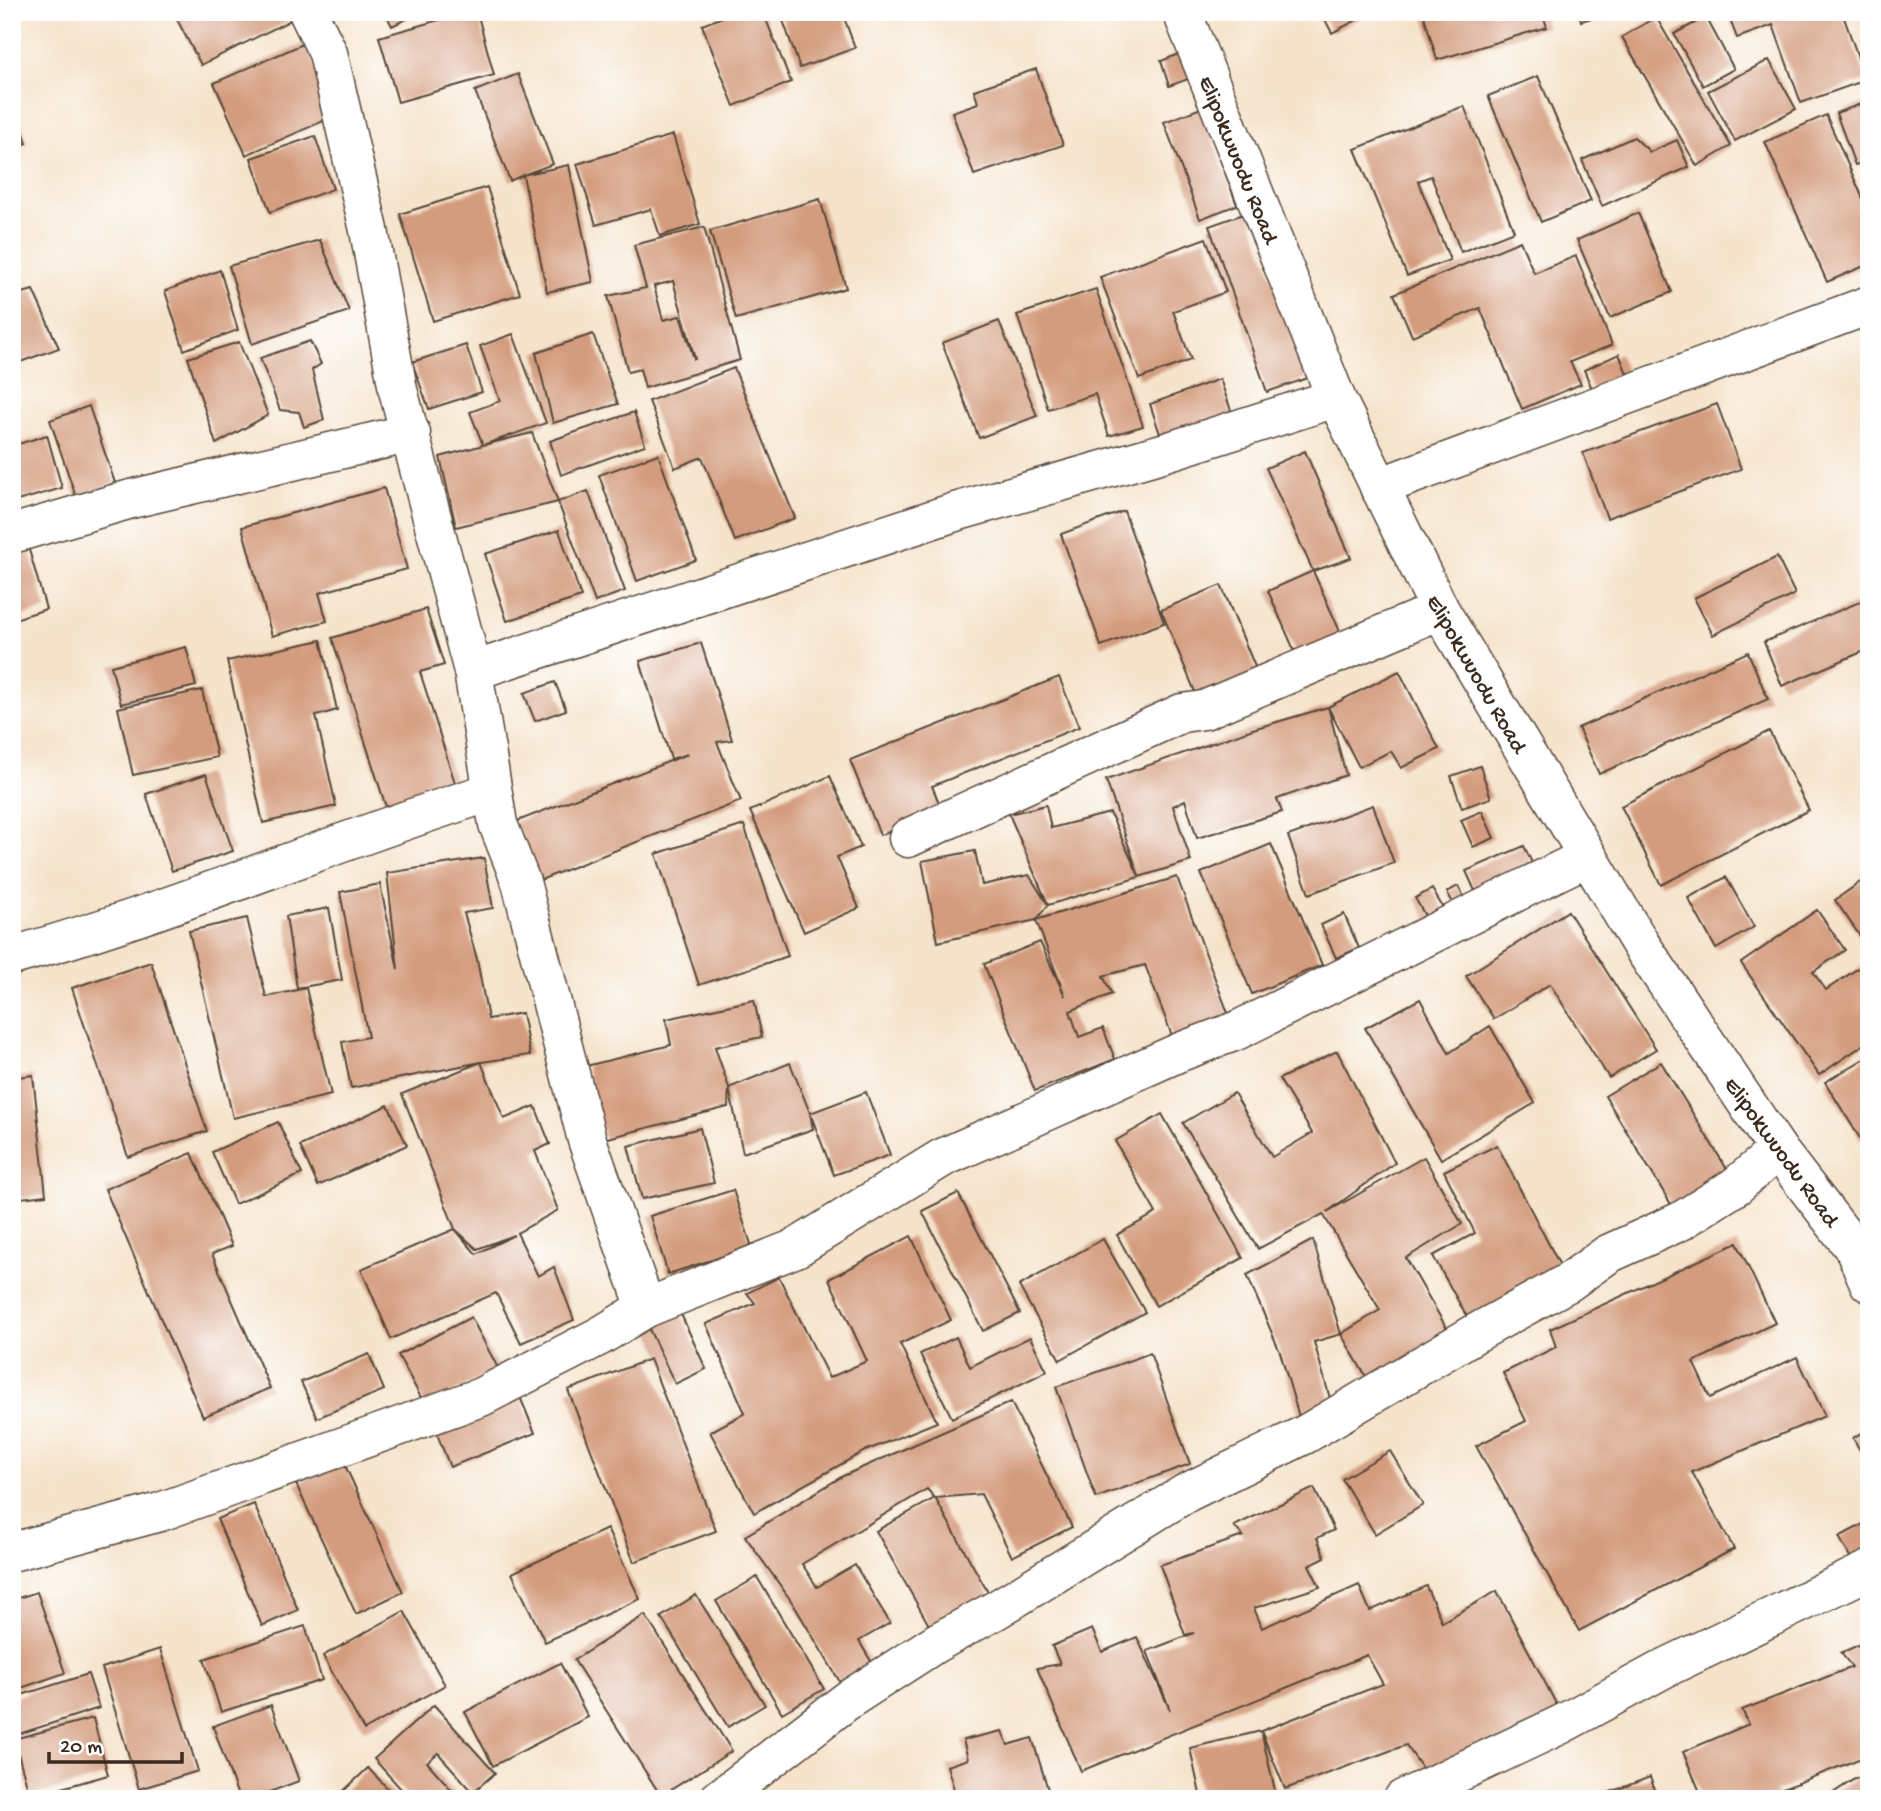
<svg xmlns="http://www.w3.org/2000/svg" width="1881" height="1811" viewBox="0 0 1881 1811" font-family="'Gochi Hand',sans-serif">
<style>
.building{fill:#d49c7e;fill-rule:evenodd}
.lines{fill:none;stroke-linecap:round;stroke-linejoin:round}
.minor-casing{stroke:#574638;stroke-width:41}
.tertiary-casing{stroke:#574638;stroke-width:41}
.minor{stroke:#fff;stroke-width:38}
.tertiary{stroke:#fff;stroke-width:38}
.labels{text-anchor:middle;stroke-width:5;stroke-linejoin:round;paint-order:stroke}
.street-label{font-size:23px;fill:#3b2a1e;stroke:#fff}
</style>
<rect width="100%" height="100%" fill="#fff"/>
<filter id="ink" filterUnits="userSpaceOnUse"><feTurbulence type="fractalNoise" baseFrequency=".0143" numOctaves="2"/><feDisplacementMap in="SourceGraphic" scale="14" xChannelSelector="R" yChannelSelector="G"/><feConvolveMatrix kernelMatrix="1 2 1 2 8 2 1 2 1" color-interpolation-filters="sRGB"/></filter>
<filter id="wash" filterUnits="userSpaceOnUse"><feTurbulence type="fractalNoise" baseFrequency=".00686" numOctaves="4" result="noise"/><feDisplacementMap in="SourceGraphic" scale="28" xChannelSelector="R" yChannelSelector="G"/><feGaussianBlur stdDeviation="1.57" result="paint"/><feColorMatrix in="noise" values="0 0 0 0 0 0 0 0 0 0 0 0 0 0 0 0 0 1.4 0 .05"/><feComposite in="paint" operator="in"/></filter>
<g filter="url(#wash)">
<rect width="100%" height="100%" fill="#f5e3cb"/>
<g id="blocks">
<g class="building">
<polygon points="173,12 299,12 301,15 201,65"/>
<polygon points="385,12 421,12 392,26"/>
<polygon points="467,12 477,12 494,75 398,102 379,37"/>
<polygon points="735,12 763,12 791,82 734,106 702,25"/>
<polygon points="780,12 842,12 855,48 800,68"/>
<polygon points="1321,12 1372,12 1332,33"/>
<polygon points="1423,12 1542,12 1547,27 1437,60"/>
<polygon points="1579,12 1610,12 1610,13 1581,21"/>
<polygon points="1727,12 1842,12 1866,80 1801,103 1773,25 1737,38"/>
<polygon points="1656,17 1731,146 1697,166 1622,37"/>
<polygon points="1706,17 1734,69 1703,86 1674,34"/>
<polygon points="305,43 337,115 246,155 214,83"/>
<polygon points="1194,48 1202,74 1169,86 1161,61"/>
<polygon points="1769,60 1796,109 1735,141 1708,91"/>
<polygon points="1036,69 1063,145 974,175 952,112 978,103 974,90"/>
<polygon points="518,74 553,164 523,175 569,165 593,282 547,292 523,175 510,181 475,91"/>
<polygon points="1538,76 1591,201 1541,222 1488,96"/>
<polygon points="12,95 27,143 12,147"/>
<polygon points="1869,101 1869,160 1855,165 1836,113"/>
<polygon points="1464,106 1514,231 1461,252 1431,176 1418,181 1450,260 1407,276 1355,149"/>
<polygon points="1201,108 1237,205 1200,219 1164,122"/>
<polygon points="1826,115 1869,212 1869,264 1827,282 1765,142"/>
<polygon points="673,135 700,224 660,236 651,209 596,225 577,164"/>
<polygon points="315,136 333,189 270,212 251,158"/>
<polygon points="1634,137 1650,152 1677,140 1689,167 1602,206 1582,160"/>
<polygon points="487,187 520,294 433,321 400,214"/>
<polygon points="820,199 846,288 736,319 710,231"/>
<polygon points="1249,212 1308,378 1267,392 1209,226"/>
<polygon points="1638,213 1672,292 1610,318 1577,240"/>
<path d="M704 227 740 360 645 388 640 369 628 372 608 296 646 288 634 245ZM673 281 695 359H694L680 316 663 320 654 286Z"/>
<polygon points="1206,238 1226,292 1173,311 1191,360 1139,379 1100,277"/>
<polygon points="320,240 349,311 252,344 229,266"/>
<polygon points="1520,241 1534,273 1576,256 1612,345 1570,362 1581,384 1522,409 1480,308 1412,336 1394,294"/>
<polygon points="220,270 238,330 184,350 165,291"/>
<polygon points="1096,289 1143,426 1109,436 1095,394 1048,409 1017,315"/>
<polygon points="33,290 59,348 12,365 12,296"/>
<polygon points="999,321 1037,416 979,438 942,343"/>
<polygon points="513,334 546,423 483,445 532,433 558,502 588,491 625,591 595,602 558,502 456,527 440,457 483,445 470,412 500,401 480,346"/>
<polygon points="593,334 618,404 553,423 536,353"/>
<polygon points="310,341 321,364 312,370 324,420 304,427 299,412 280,410 260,358"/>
<polygon points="239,342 268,415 216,444 188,358"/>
<polygon points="466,345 482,392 429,409 412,362"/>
<polygon points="1619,354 1628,376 1593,391 1584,370"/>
<polygon points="734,368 795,518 735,541 702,457 675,468 649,401"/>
<polygon points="1220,379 1234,419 1163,443 1150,404"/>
<polygon points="1717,404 1741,469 1607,518 1583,453"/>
<polygon points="89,406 115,483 76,497 50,420"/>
<polygon points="634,412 645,445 561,475 550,441"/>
<polygon points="47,435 62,488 14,502 12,446"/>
<polygon points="1305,451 1351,558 1313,571 1343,638 1298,659 1268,591 1313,571 1266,468"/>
<polygon points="658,454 696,560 637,581 599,475"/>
<polygon points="384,488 407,569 319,593 327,621 272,636 242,527"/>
<polygon points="1124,511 1164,623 1101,646 1061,534"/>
<polygon points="559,530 581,597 507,621 485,554"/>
<polygon points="28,546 46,609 12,620 12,549"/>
<polygon points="1777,557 1795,594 1713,635 1694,598"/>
<polygon points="1221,585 1258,674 1198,699 1161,610"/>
<polygon points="1869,598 1869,649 1782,686 1764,642"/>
<polygon points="426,609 444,665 420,672 456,786 386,807 332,638"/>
<polygon points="321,640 337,710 316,716 336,806 263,823 227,661"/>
<polygon points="701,643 732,740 717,742 741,801 538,881 515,822 688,754 671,759 640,661"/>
<polygon points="186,647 196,686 121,704 111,666"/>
<polygon points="1748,652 1768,699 1599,774 1578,728"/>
<polygon points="1399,671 1439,749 1401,768 1391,751 1359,767 1328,707 1346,775 1277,799 1282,812 1197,838 1185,800 1173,806 1191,861 1048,905 1036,920 938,942 922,861 975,851 982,885 1029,875 1048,905 1009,814 1046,805 1051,828 1110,813 1139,876 1106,780 1253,729 1328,707"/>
<polygon points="1059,677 1079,727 932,786 942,810 880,835 850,760"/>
<polygon points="555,682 566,710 535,721 524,693"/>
<polygon points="202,690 217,757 133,775 118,708"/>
<polygon points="1769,731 1809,810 1661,885 1621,806"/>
<polygon points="1480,766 1491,798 1462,808 1451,776"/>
<polygon points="206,774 233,851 172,871 146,794"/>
<polygon points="830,776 861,847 837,857 859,908 804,932 750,811"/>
<polygon points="1373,805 1394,863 1309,894 1288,836"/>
<polygon points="1482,811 1494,838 1473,847 1461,820"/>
<polygon points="744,825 788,956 699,985 656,854"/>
<polygon points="1271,844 1322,965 1252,994 1201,873"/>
<polygon points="1524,846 1533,865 1475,891 1466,871"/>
<polygon points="484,858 493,908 464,913 477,959 488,1019 522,1013 530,1055 481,1062 504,1119 535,1106 550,1144 535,1151 558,1210 517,1233 538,1276 554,1267 574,1320 521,1343 496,1293 391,1339 361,1269 455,1229 476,1254 514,1235 477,1249 455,1229 402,1094 481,1062 351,1088 342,1042 368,1037 340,892 380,884 398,969 387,873"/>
<polygon points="1869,876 1869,949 1835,900"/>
<polygon points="1177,877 1232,1024 1176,1046 1145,965 1103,976 1112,994 1070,1011 1079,1037 1103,1028 1115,1059 1035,1091 984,964 1040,942 1065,996 1036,920"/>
<polygon points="1726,877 1754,927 1716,949 1688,898"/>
<polygon points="1458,886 1465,899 1454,905 1447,892"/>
<polygon points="1432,889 1445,911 1428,921 1415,898"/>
<polygon points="329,908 342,980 297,988 286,916"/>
<polygon points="1817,910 1845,950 1813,972 1826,990 1869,961 1869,1041 1819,1075 1741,963"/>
<polygon points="1568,911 1656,1049 1609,1078 1550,984 1494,1019 1466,976"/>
<polygon points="1344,914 1359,948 1336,958 1321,925"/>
<polygon points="247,918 266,997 306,988 331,1095 233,1118 189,931"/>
<polygon points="151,962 207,1131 128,1157 72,988"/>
<polygon points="1420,999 1449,1053 1490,1026 1535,1103 1441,1159 1365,1028"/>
<polygon points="754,1000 762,1037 715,1047 729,1088 790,1063 810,1113 813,1129 743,1153 729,1088 728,1107 604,1139 586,1066 671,1045 666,1019"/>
<polygon points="1337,1051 1395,1163 1327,1212 1424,1157 1462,1224 1406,1258 1453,1339 1372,1387 1341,1334 1380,1310 1323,1214 1258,1249 1183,1123 1234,1093 1272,1157 1312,1133 1279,1079"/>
<polygon points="1869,1056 1869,1136 1861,1140 1825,1082"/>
<polygon points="1661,1062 1733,1179 1677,1214 1605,1096"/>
<polygon points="33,1075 46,1195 12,1199 12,1078"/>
<polygon points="866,1092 890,1155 834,1175 810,1113"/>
<polygon points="388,1105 407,1145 318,1186 300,1146"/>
<polygon points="1162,1114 1243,1258 1156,1306 1117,1235 1156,1213 1115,1141"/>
<polygon points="278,1122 302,1174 235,1204 212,1152"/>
<polygon points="700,1128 714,1183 642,1199 628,1146"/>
<polygon points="1497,1145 1565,1275 1472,1326 1433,1256 1475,1233 1444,1171"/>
<polygon points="192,1153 232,1246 212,1254 270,1388 203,1417 105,1189"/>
<polygon points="733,1190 752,1247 668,1274 650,1216"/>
<polygon points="958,1193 1020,1313 983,1331 922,1211"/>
<polygon points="911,1236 951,1320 900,1344 937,1422 865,1451 754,1513 710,1432 745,1413 706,1324 755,1303 747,1293 779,1277 829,1378 867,1361 829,1279"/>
<polygon points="1103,1239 1145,1312 1060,1360 1019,1286"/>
<polygon points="1313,1240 1341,1334 1314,1342 1333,1409 1302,1427 1280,1352 1247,1275"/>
<polygon points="1737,1243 1775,1323 1693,1362 1710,1398 1797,1357 1825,1416 1692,1472 1734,1549 1579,1631 1476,1446 1526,1421 1503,1373 1556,1347 1550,1329"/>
<polygon points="680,1312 706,1369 675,1384 648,1327"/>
<polygon points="471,1317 498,1368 426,1407 398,1355"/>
<polygon points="956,1337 970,1367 1030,1337 1047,1371 952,1418 920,1354"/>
<polygon points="1150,1353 1190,1464 1096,1498 1056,1387"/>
<polygon points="369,1354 384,1390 317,1418 301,1382"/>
<polygon points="650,1359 716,1531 634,1562 568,1390"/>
<polygon points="518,1392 535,1433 450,1467 434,1426"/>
<polygon points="1011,1402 1072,1527 1012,1557 981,1494 935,1498 994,1603 935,1636 876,1531 935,1498 927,1489 802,1564 817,1587 855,1565 890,1623 859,1641 878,1673 846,1692 792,1602 745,1536 843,1476"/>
<polygon points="1869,1429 1869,1466 1853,1438"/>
<polygon points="1390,1451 1423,1505 1375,1534 1342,1479"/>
<polygon points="344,1463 403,1592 356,1614 296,1484"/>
<polygon points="1314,1488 1334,1530 1317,1538 1325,1557 1309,1565 1320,1587 1254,1608 1262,1628 1359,1585 1370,1611 1426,1586 1442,1622 1497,1591 1561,1713 1427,1775 1406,1745 1285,1789 1261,1731 1277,1799 1201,1799 1190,1748 1261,1731 1383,1684 1367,1655 1081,1771 1037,1668 1060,1664 1052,1646 1092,1629 1102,1652 1137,1637 1170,1710 1147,1651 1194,1633 1185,1635 1160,1565 1243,1536 1234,1526"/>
<polygon points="254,1504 298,1610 262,1626 217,1519"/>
<polygon points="1869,1521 1869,1559 1855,1566 1839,1537"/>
<polygon points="607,1529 640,1599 545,1642 512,1573"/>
<polygon points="757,1577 824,1689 782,1713 716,1601"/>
<polygon points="37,1592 65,1673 12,1691 12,1600"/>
<polygon points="696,1595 765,1705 728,1727 661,1617"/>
<polygon points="404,1611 445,1685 364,1730 323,1656"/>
<polygon points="645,1615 732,1751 661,1796 574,1660"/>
<polygon points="305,1626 322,1680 221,1712 204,1659"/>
<polygon points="1869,1640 1869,1755 1775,1792 1778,1799 1703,1799 1683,1752 1749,1724 1742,1710 1852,1667 1841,1653"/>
<polygon points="160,1649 198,1771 139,1789 102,1668"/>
<polygon points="560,1663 588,1717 493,1766 465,1712"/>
<polygon points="88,1674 99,1708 16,1735 12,1723 12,1698"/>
<polygon points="271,1705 299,1781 251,1799 239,1799 213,1726"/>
<polygon points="434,1705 495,1773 473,1792 438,1753 427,1762 460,1799 410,1799 374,1759"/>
<polygon points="93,1718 108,1775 30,1797 14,1739"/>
<polygon points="1002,1731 1008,1745 1032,1738 1051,1799 957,1799 947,1766 968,1759 963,1740"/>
<polygon points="368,1768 398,1799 335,1799"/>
<polygon points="1869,1773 1869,1799 1824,1799 1853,1780"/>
<polygon points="1650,1777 1658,1799 1592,1799"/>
</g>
</g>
</g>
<g filter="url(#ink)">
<use href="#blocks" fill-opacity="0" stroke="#574638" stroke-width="2"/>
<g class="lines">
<defs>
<g id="minor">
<polyline points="308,12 328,53 369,230 398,390 473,671 498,824 521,882 587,1140 646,1308"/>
<polyline points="1379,487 1869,305"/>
<polyline points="12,534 131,499 411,433"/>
<polyline points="473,671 955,512 1166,452 1336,398"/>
<polyline points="908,838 1182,713 1204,710 1440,610"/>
<path d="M12 956C175 911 330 842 491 792"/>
<polyline points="12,1552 160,1512 481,1397 600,1336 646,1308 796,1248 942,1158 1180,1052 1236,1031 1587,857"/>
<polyline points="719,1799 848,1700 936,1643 996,1610 1186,1493 1306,1434 1476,1333 1569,1282 1608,1254 1681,1221 1736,1186 1778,1150"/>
<polyline points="1403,1799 1562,1724 1665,1668 1869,1570"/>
</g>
<polyline id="tertiary" points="1182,12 1336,398 1440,610 1641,945 1778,1150 1855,1250 1869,1283"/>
</defs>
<use href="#minor" class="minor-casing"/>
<use href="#tertiary" class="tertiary-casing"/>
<use href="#minor" class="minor"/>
<use href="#tertiary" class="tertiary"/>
</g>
</g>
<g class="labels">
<g class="street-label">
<text transform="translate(1240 159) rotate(68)" y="8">Elipokwuodu Road</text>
<text transform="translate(1478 673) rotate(60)" y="8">Elipokwuodu Road</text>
<text transform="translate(1783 1151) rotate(54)" y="8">Elipokwuodu Road</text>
</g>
</g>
<rect width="1881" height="1811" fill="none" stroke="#fff" stroke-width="42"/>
<path d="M49 1752v10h133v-10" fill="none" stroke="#3b2a1e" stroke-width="3.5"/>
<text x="60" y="1752" font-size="21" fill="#3b2a1e" stroke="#ffffff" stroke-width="5" paint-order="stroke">20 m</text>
</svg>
